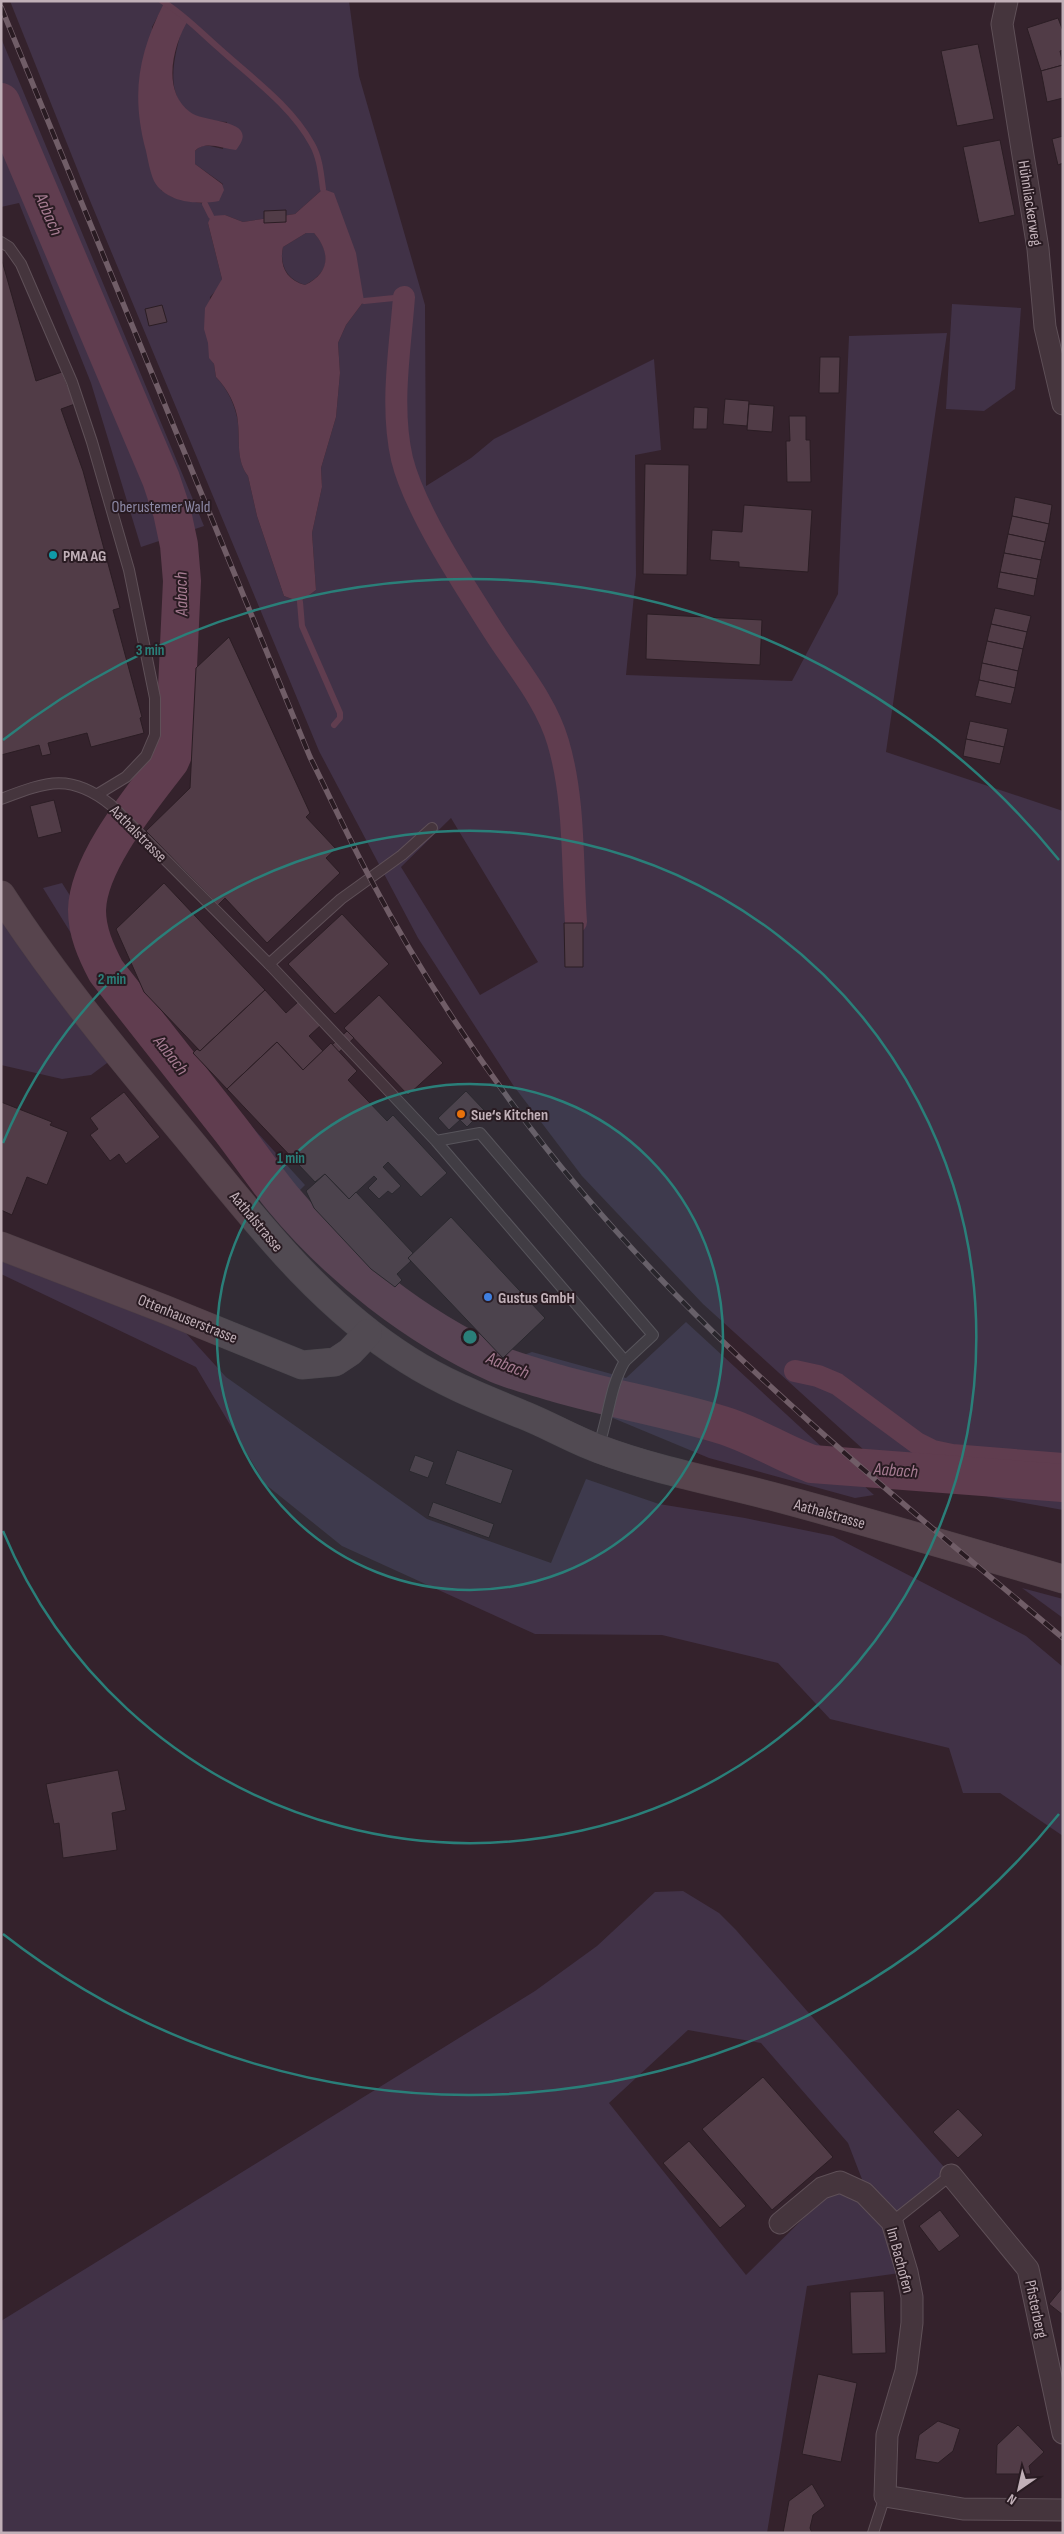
<svg xmlns="http://www.w3.org/2000/svg" width="1064" height="2534" viewBox="0 0 1064 2534" font-family="'Sofia Sans Condensed',sans-serif">
<style>
.green{fill:#413247;fill-rule:evenodd}
.water{fill:#603d4f;fill-rule:evenodd}
.lines{fill:none;stroke-linecap:round;stroke-linejoin:round}
.stream{stroke:#603d4f;stroke-width:6}
.canal{stroke:#603d4f;stroke-width:22}
.river{stroke:#603d4f;stroke-width:38}
.building{fill:#513c47;stroke:#2b1d24}
.lane-casing{stroke:#5f5058;stroke-width:12}
.street-casing{stroke:#5f5058;stroke-width:23}
.secondary-casing{stroke:#4e3f46;stroke-width:29}
.lane{stroke:#45353d;stroke-width:10}
.street{stroke:#45353d;stroke-width:21}
.secondary{stroke:#57444d;stroke-width:28}
.rail-casing{stroke:#705d67;stroke-width:5.5}
.rail{stroke:#291b22;stroke-width:4;stroke-dasharray:11;stroke-linecap:butt}
.ring{fill:none;stroke:#2a7f79;stroke-width:2.5}
.culture-dot{fill:#0f9aa8;stroke:#291b22;stroke-width:2}
.food-dot{fill:#e8710a;stroke:#291b22;stroke-width:2}
.shop-dot{fill:#3f7fe0;stroke:#291b22;stroke-width:2}
.labels{text-anchor:middle;stroke-width:4;stroke-linejoin:round;paint-order:stroke}
.street-label{font-size:16px;fill:#c1b0b8;stroke:#291b22}
.park-label{font-size:16px;fill:#8c88a5;stroke:#291b22}
.poi-label{font-size:16px;font-weight:bold;fill:#c1b0b8;stroke:#291b22;text-anchor:start}
.water-label{font-size:18px;font-style:italic;fill:#a67c92;stroke:#291b22}
.centre{fill:#2a7f79;stroke:#291b22;stroke-width:2.5}
.ring-label{font-size:15px;text-anchor:middle;font-weight:bold;fill:#2a7f79;stroke:#291b22;stroke-width:4;stroke-linejoin:round;paint-order:stroke}
</style>
<rect width="100%" height="100%" fill="#34222c"/>
<g class="green">
<path d="M10 1H349L359 76 425 305 426 486 471 458 494 439 654 359 661 450 635 455 636 575 626 675 792 681 838 594 849 336 947 333 886 752 1063 811V1510L897 1480 703 1304 582 1176 513 1085 418 938 319 751 86 191ZM165 3 182 29C174 58 161 103 200 118 208 121 218 121 227 122L223 149C212 147 203 142 195 151V164L223 184 205 204 172 197 161 190 152 27ZM323 189 364 301 346 325 338 343 340 373 336 417 321 468 322 487 312 533 316 590 300 602 284 596 257 516 248 476C236 460 240 441 238 423 236 406 227 388 216 377L214 364 209 357 210 297 220 286 222 279 208 223 225 215 243 222 295 214ZM451 818 538 962 480 995 401 867ZM564 923H583V967H565Z"/>
<polygon points="1,38 204,526 141,547 91,383 19,203 1,207"/>
<path d="M306 233H314C332 254 330 272 305 285 287 280 279 265 283 247Z"/>
<polygon points="952,304 1021,308 1015,389 984,411 946,409"/>
<polygon points="62,883 135,998 305,1185 295,1195 380,1285 499,1364 532,1352 626,1378 686,1322 874,1495 855,1498 709,1458 596,1411 540,1394 487,1373 385,1312 327,1261 270,1203 95,972 43,888"/>
<polygon points="1,895 119,1054 91,1075 62,1079 1,1065"/>
<polygon points="1,1256 164,1309 226,1377 427,1519 551,1563 586,1479 659,1504 745,1518 833,1536 1026,1636 1063,1667 1063,1836 1000,1793 963,1793 949,1748 830,1719 778,1663 662,1635 535,1634 342,1546 265,1484 196,1367 1,1274"/>
<polygon points="1022,1588 1063,1599 1063,1618"/>
<path d="M683 1891 719 1913 736 1930 951 2175 892 2222 907 2272 807 2286 767 2533H1V2321L535 1991 597 1946 655 1892ZM688 2030 761 2043 848 2143 865 2187 840 2182 746 2275 609 2103Z"/>
</g>
<g class="water">
<path d="M164 3 189 19C173 44 161 91 190 112 205 124 262 118 236 150 223 149 205 140 195 151V164L222 184 224 190 219 201C198 205 166 203 154 181 150 172 148 160 146 151 131 95 138 54 164 3Z"/>
<path d="M323 189 334 193 356 253 364 301 346 325 338 343 340 373 336 417 321 468 322 487 312 533 316 590 300 602 284 596 257 516 248 476C236 460 240 442 238 423 237 406 227 388 216 377L214 364 209 358 208 343 204 329 205 308 222 279 208 223 211 216 225 215 243 222 295 214ZM306 233H314C331 253 330 273 305 285 286 280 279 265 283 247Z"/>
</g>
<g class="lines">
<g class="stream">
<path d="M162 1C185 15 201 33 221 50 253 79 291 106 312 144 320 158 321 174 323 189"/>
<polyline points="205,204 211,216"/>
<polyline points="364,301 404,297"/>
<polyline points="300,602 302,626 340,713 340,718 334,725"/>
<polyline points="159,775 169,782"/>
</g>
<g class="canal">
<path d="M404 297C400 350 390 406 402 459 415 511 464 585 494 632 517 668 546 701 558 742 575 799 572 863 576 922"/>
<polyline points="795,1371 818,1376 837,1384 917,1443 933,1451 952,1455 1063,1464"/>
</g>
<path class="river" d="M1 102 161 479 172 512 179 545 182 581 174 752 170 761C142 798 88 862 87 910 87 932 96 952 106 971 148 1024 189 1077 231 1130 248 1152 264 1176 282 1198 338 1266 416 1327 497 1364 516 1372 537 1377 556 1383 611 1399 667 1408 722 1425 753 1434 781 1453 812 1464L1063 1483"/>
</g>
<g class="building">
<polygon points="1058,18 1063,31 1063,50 1060,51 1063,65 1041,71 1027,28"/>
<polygon points="978,44 994,119 957,126 941,51"/>
<polygon points="1063,65 1063,98 1047,102 1041,71"/>
<polygon points="1063,136 1063,163 1058,165 1052,139"/>
<polygon points="1000,140 1015,215 979,223 963,147"/>
<polygon points="286,210 286,222 264,223 264,211"/>
<polygon points="1,257 36,381 62,372 75,404 61,409 83,471 120,608 113,610 142,717 140,718 144,733 91,747 87,733 48,743 51,754 42,756 39,745 1,755"/>
<polygon points="162,305 167,322 149,326 145,309"/>
<polygon points="820,357 840,357 839,393 819,393"/>
<polygon points="725,399 749,401 747,426 723,424"/>
<polygon points="749,404 774,406 772,432 747,430"/>
<polygon points="694,407 708,408 707,429 693,429"/>
<polygon points="789,416 806,416 806,440 810,440 811,482 787,482 786,441 790,441"/>
<polygon points="645,464 689,465 687,575 643,574"/>
<polygon points="1015,497 1052,505 1049,524 1012,516"/>
<polygon points="744,505 812,510 808,572 739,567 739,562 710,560 712,530 742,532"/>
<polygon points="1012,516 1049,524 1045,542 1008,534"/>
<polygon points="1008,534 1045,542 1041,560 1004,553"/>
<polygon points="1004,553 1041,560 1037,579 1000,572"/>
<polygon points="1000,572 1037,579 1034,596 997,588"/>
<polygon points="995,608 1031,616 1027,632 991,624"/>
<polygon points="647,614 762,620 760,665 646,659"/>
<polygon points="991,624 1027,632 1023,649 987,641"/>
<polygon points="229,637 310,813 306,817 336,849 326,858 340,873 267,943 225,898 218,905 146,831 190,788 196,668"/>
<polygon points="987,641 1023,649 1018,671 982,663"/>
<polygon points="982,663 1018,671 1015,688 979,680"/>
<polygon points="979,680 1015,688 1011,704 975,696"/>
<polygon points="970,721 1008,729 1004,747 966,739"/>
<polygon points="966,739 1004,747 1000,764 963,756"/>
<polygon points="54,800 62,832 38,838 30,806"/>
<polygon points="164,883 265,990 200,1051 144,992 116,929"/>
<polygon points="342,914 389,964 335,1014 288,964"/>
<polygon points="564,923 583,923 583,967 565,967"/>
<polygon points="265,990 286,1013 299,1001 321,1025 309,1036 323,1051 303,1070 277,1042 227,1089 193,1053 197,1049 200,1051"/>
<polygon points="379,995 443,1063 408,1095 344,1028"/>
<polygon points="347,1031 354,1038 339,1052 332,1045"/>
<polygon points="277,1042 303,1070 331,1043 357,1071 348,1080 387,1121 393,1115 447,1173 421,1197 388,1162 383,1167 401,1186 392,1194 388,1191 379,1199 368,1188 377,1179 374,1176 349,1199 325,1174 315,1182 227,1089"/>
<polygon points="466,1091 484,1110 467,1127 460,1120 449,1130 438,1118"/>
<polygon points="124,1092 160,1137 126,1164 119,1154 110,1161 90,1135 98,1129 90,1118"/>
<polygon points="1,1102 52,1122 50,1125 68,1132 47,1185 27,1177 12,1215 1,1210"/>
<polygon points="325,1174 349,1199 356,1192 413,1253 408,1258 411,1261 397,1274 402,1280 395,1287 371,1269 314,1208 306,1191"/>
<polygon points="451,1217 545,1318 503,1358 408,1258"/>
<polygon points="457,1450 513,1470 501,1504 445,1484"/>
<polygon points="415,1455 434,1462 428,1478 409,1471"/>
<polygon points="433,1502 494,1524 489,1538 428,1516"/>
<polygon points="118,1770 126,1810 112,1813 117,1850 63,1858 59,1823 54,1824 46,1784"/>
<polygon points="763,2077 833,2157 772,2210 702,2129"/>
<polygon points="958,2109 983,2135 958,2158 933,2132"/>
<polygon points="689,2141 746,2206 720,2228 663,2163"/>
<polygon points="940,2210 960,2236 939,2252 919,2226"/>
<polygon points="1063,2287 1063,2315 1049,2304"/>
<polygon points="884,2291 886,2353 852,2354 850,2292"/>
<polygon points="818,2374 857,2383 841,2462 802,2454"/>
<polygon points="938,2421 960,2429 953,2451 938,2463 915,2459 919,2435"/>
<polygon points="1018,2425 1044,2452 1029,2466 1031,2474 996,2474 997,2445"/>
<polygon points="812,2484 825,2506 813,2515 810,2528 812,2533 783,2533 789,2501"/>
</g>
<g class="lines">
<defs>
<g id="lane">
<polyline points="1,242 9,247 21,264 72,382 92,442 129,570 155,698 155,735 146,756 126,777 98,794"/>
<path d="M1 799C46 782 70 772 111 805L269 964 436 1141 625 1361 653 1335 480 1133 436 1141"/>
<polyline points="269,964 341,899 402,855 432,828"/>
<path d="M598 1447C609 1418 609 1388 625 1361"/>
<polyline points="892,2222 951,2175"/>
<polyline points="873,2533 885,2496"/>
</g>
<g id="street">
<polyline points="1007,1 1002,24 1038,249 1045,327 1063,404"/>
<polyline points="951,2175 1028,2269 1063,2433"/>
<polyline points="780,2223 822,2188 840,2182 864,2193 892,2222 907,2272 912,2297 912,2323 906,2371 887,2435 885,2496 963,2509 1063,2510"/>
</g>
<g id="secondary">
<path d="M1 895C56 980 121 1058 186 1136 253 1217 317 1303 408 1360 444 1383 482 1398 521 1414 547 1424 572 1439 599 1449 655 1470 713 1481 771 1496 869 1522 966 1551 1063 1579"/>
<polyline points="1,1246 164,1309 302,1365 335,1362 350,1352 368,1333"/>
</g>
</defs>
<use href="#lane" class="lane-casing"/>
<use href="#street" class="street-casing"/>
<use href="#secondary" class="secondary-casing"/>
<use href="#lane" class="lane"/>
<use href="#street" class="street"/>
<use href="#secondary" class="secondary"/>
<defs>
<path id="rail" d="M1 7 310 757C330 797 349 839 370 878 411 956 459 1031 511 1102 664 1312 866 1472 1063 1638"/>
</defs>
<use href="#rail" class="rail-casing"/>
<use href="#rail" class="rail"/>
</g>
<circle cx="470" cy="1337" r="253" fill="#2a7f79" fill-opacity=".12"/>
<g class="ring">
<circle cx="470" cy="1337" r="253"/>
<path d="M3 1143A506 506 0 1 1 3 1531"/>
<path d="M1059 1814A758 758 0 0 1 3 1934M3 740A758 758 0 0 1 1059 860"/>
</g>
<circle class="culture-dot" cx="53" cy="555" r="5"/>
<circle class="food-dot" cx="461" cy="1114" r="5"/>
<circle class="shop-dot" cx="488" cy="1297" r="5"/>
<g class="labels">
<g class="street-label">
<text transform="translate(1031 203) rotate(81)" y="6">Hühnliackerweg</text>
<text transform="translate(139 833) rotate(45)" y="6">Aathalstrasse</text>
<text transform="translate(257 1221) rotate(50)" y="6">Aathalstrasse</text>
<text transform="translate(188 1318) rotate(22)" y="6">Ottenhauserstrasse</text>
<text transform="translate(830 1513) rotate(16)" y="6">Aathalstrasse</text>
<text transform="translate(901 2260) rotate(75)" y="6">Im Bachofen</text>
<text transform="translate(1037 2309) rotate(78)" y="6">Pfisterberg</text>
</g>
<g class="park-label">
<text x="161" y="512">Oberustemer Wald</text>
</g>
<g class="poi-label">
<text x="63" y="561">PMA AG</text>
<text x="471" y="1120">Sue‘s Kitchen</text>
<text x="498" y="1303">Gustus GmbH</text>
</g>
<g class="water-label">
<text transform="translate(49 214) rotate(67)" y="6">Aabach</text>
<text transform="translate(181 594) rotate(-91)" y="6">Aabach</text>
<text transform="translate(171 1055) rotate(52)" y="6">Aabach</text>
<text transform="translate(508 1365) rotate(22)" y="6">Aabach</text>
<text transform="translate(896 1470) rotate(4)" y="6">Aabach</text>
</g>
</g>
<circle cx="470" cy="1337" r="8" class="centre"/>
<g class="ring-label">
<text x="150" y="655">3 min</text>
<text x="112" y="984">2 min</text>
<text x="291" y="1163">1 min</text>
</g>
<rect width="1064" height="2534" fill="none" stroke="#c1b0b8" stroke-width="5"/>
<g transform="translate(1019 2489) rotate(214)" stroke="#291b22" stroke-width="4" paint-order="stroke">
<path d="M0-4L9 19L0 12L-9 19Z" fill="#c1b0b8"/>
<text y="-8" font-size="14" font-weight="bold" text-anchor="middle" fill="#c1b0b8">N</text>
</g>
</svg>
